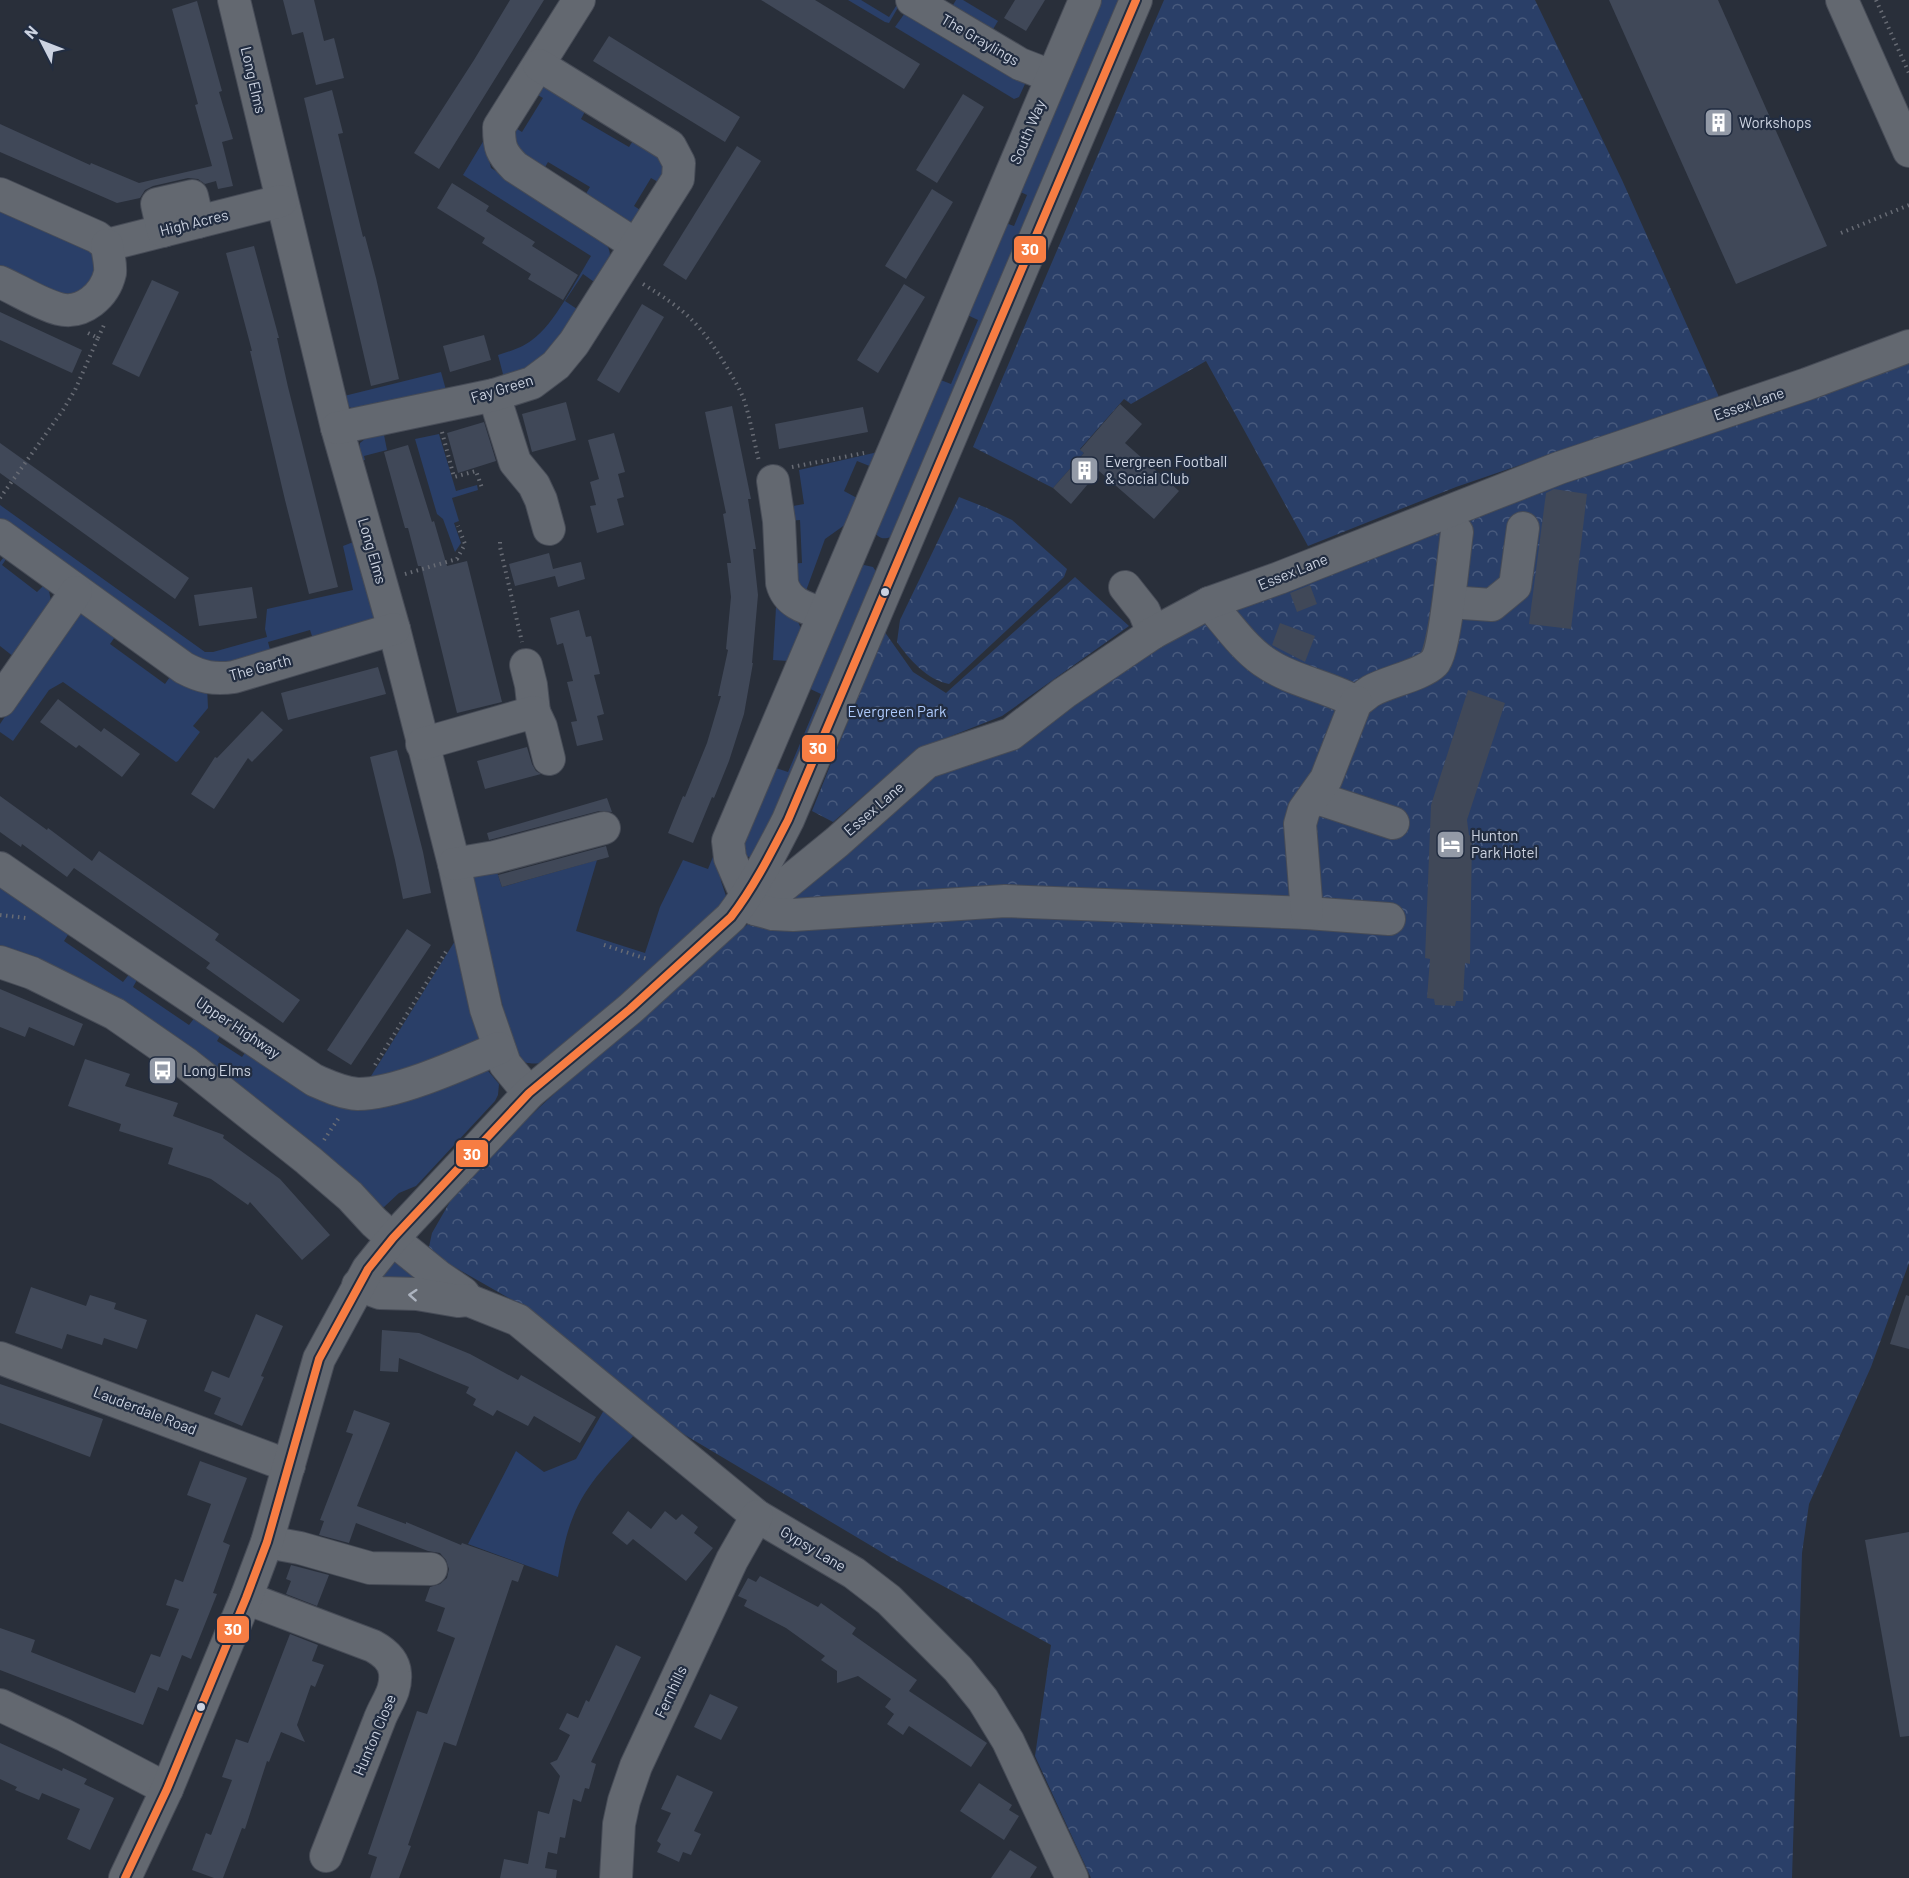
<svg xmlns="http://www.w3.org/2000/svg" width="1909" height="1878" viewBox="0 0 1909 1878" font-family="Barlow,sans-serif">
<style>
.grass{fill:#2a3f68}
.park{fill:url(#park-crowns)}
.building{fill:#404858}
.lines{fill:none;stroke-linecap:round;stroke-linejoin:round}
.minor-casing{stroke:#474c57;stroke-width:34}
.path{stroke:#676b74;stroke-width:4;stroke-dasharray:1.5 4.5;stroke-linecap:butt}
.minor{stroke:#636870;stroke-width:32}
.bus-1-casing{stroke:#222d41;stroke-width:12}
.bus-1{stroke:#f77d43;stroke-width:8}
.oneway{stroke:#acb3bf}
.bus-dot{fill:#ccd3e1;stroke:#222d41;stroke-width:2}
.labels{text-anchor:middle;stroke-width:4.5;stroke-linejoin:round;paint-order:stroke}
.street-label{font-size:15px;fill:#ccd3e1;stroke:#222d41}
.poi-label{font-size:15px;fill:#ccd3e1;stroke:#222d41;text-anchor:start}
.park-label{font-size:15px;fill:#aecafc;stroke:#222d41}
.line-badge{stroke:#222d41;stroke-width:2}
.badge-label{font-size:16px;text-anchor:middle;font-weight:bold;fill:#fff}
</style>
<defs>
<pattern id="park-crowns" width="20" height="18" patternUnits="userSpaceOnUse" patternTransform="scale(1.5)"><rect width="20" height="18" fill="#2a3f68"/><path d="M2 6a3 3 0 1 1 6 0M12 15a3 3 0 1 1 6 0" fill="none" stroke="#485a7d"/></pattern>
</defs>
<rect width="100%" height="100%" fill="#292f3a"/>
<g class="grass">
<polygon points="848,0 861,0 889,17 898,3 900,4 889,23 885,22"/>
<polygon points="956,0 963,0 998,21 990,34 950,10"/>
<path d="M1094 0H1122L891 537C882 540 878 538 872 529L933 377 951 384 978 320 961 312 1000 221 1014 226 1027 195 1014 189Z"/>
<polygon points="907,10 1024,80 1025,84 1019,97 1014,99 895,27"/>
<polygon points="543,83 589,104 581,119 629,147 638,133 666,155 665,186 651,178 634,206 648,215 634,225 581,202 590,187 548,162 539,177 517,162 509,124 522,132 543,98 529,90"/>
<path d="M484 140 491 168 599 235C618 255 609 262 597 284L583 274 565 301 580 311 546 356 526 370 504 378 498 355C510 351 522 348 532 340 554 325 576 280 591 256L463 175Z"/>
<polygon points="0,201 93,248 97,271 82,292 62,297 0,271"/>
<path d="M441 372 446 390 354 409C347 407 345 403 344 396Z"/>
<polygon points="439,434 456,491 477,485 478,490 452,498 459,521 454,523 461,543 455,552 443,519 437,514 415,439"/>
<polygon points="384,435 387,450 364,456 365,460 359,461 360,443 365,439"/>
<polygon points="878,452 872,467 857,461 844,491 857,498 846,524 825,539 803,599 788,564 802,563 800,520 786,521 793,506 804,504 799,470"/>
<polygon points="0,505 205,652 213,652 267,637 265,629 267,609 353,590 343,546 356,541 378,608 375,619 315,645 310,630 268,642 272,657 201,667 0,526"/>
<polygon points="9,550 11,552 2,565 37,592 44,585 49,591 51,601 14,657 0,646 0,562"/>
<path d="M864 565 873 567 877 573 758 855C749 858 746 858 739 851L773 767 788 772 821 694 806 687 856 570Z"/>
<polygon points="776,607 797,619 801,629 788,661 773,660"/>
<polygon points="83,612 119,631 110,644 165,684 174,671 207,686 208,708 193,726 200,732 178,761 176,762 63,682 49,690 13,741 0,732 0,724 73,615"/>
<path d="M717 847 721 881 726 896 719 907 678 952 545 1063C526 1064 522 1065 513 1048L469 868 497 872 502 887 597 860 576 931 645 953 660 907 683 860 708 869Z"/>
<polygon points="0,877 73,927 64,941 123,982 134,968 141,973 133,987 189,1025 199,1012 224,1029 217,1041 242,1057 250,1046 311,1087 484,1066 499,1084 498,1095 495,1101 416,1186 399,1193 384,1207 378,1206 0,951"/>
<polygon points="458,936 481,1035 476,1046 368,1081"/>
<polygon points="393,1257 430,1282 377,1284"/>
<path d="M608 1403 638 1431C613 1458 586 1483 573 1517 565 1536 562 1557 558 1577L468 1544 516 1451 544 1472 576 1459Z"/>
</g>
<g class="park">
<polygon points="1164,0 1535,0 1622,180 1719,397 1456,487 1308,546 1206,361 1131,404 1124,399 1080,449 1084,453 1053,488 973,447"/>
<polygon points="1909,360 1909,1263 1871,1367 1809,1504 1802,1553 1792,1878 1091,1878 1035,1756 1051,1645 890,1557 638,1407 537,1314 442,1260 429,1247 432,1233 455,1193 469,1175 542,1105 639,1017 762,912 931,776 1070,704 1196,621 1565,475"/>
<path d="M959 497 987 508 1012 520 1067 569 1064 577 949 684C927 680 909 659 897 642L900 620Z"/>
<polygon points="1075,577 1129,626 1002,716 918,749 833,822 812,811 884,631 913,672 946,693"/>
</g>
<g class="building">
<polygon points="283,0 314,0 324,41 334,38 344,78 316,85 303,32 292,35"/>
<polygon points="510,0 544,0 439,169 414,153 474,60"/>
<polygon points="761,0 815,0 920,64 904,89"/>
<polygon points="1015,0 1045,0 1026,31 1004,18"/>
<polygon points="1609,0 1718,0 1827,246 1736,284"/>
<polygon points="197,1 222,91 219,92 233,139 222,142 233,186 218,189 216,181 205,184 198,179 188,178 153,186 145,190 140,198 117,203 0,152 0,124 90,165 91,163 139,183 212,166 195,105 198,104 172,9"/>
<polygon points="609,36 740,117 725,142 593,61"/>
<polygon points="332,90 343,133 338,134 363,237 365,236 376,278 399,379 371,386 304,98"/>
<polygon points="963,94 984,107 937,183 916,170"/>
<polygon points="737,146 761,161 686,280 663,265"/>
<polygon points="452,183 489,206 486,211 535,242 532,246 578,275 563,300 528,279 531,274 482,243 485,238 437,208"/>
<polygon points="932,189 953,202 906,279 885,266"/>
<polygon points="254,246 279,338 277,338 288,387 338,587 309,594 285,500 250,351 252,351 226,253"/>
<polygon points="152,280 179,292 139,377 112,364"/>
<polygon points="904,284 925,297 878,373 857,360"/>
<polygon points="642,304 664,317 619,393 597,380"/>
<polygon points="0,312 82,350 72,373 0,340"/>
<polygon points="484,335 491,360 450,372 443,346"/>
<polygon points="566,402 576,440 532,452 522,414"/>
<polygon points="1120,404 1142,424 1125,443 1179,491 1154,519 1099,471 1071,504 1053,488 1084,453 1080,450"/>
<polygon points="732,406 751,499 748,499 756,549 753,549 758,595 752,663 753,663 744,714 729,761 714,798 712,797 693,843 668,833 683,796 685,797 707,743 721,696 718,696 728,650 726,649 731,597 727,563 731,563 723,514 726,513 705,412"/>
<polygon points="863,407 868,432 779,449 775,424"/>
<polygon points="484,422 496,461 458,473 447,433"/>
<polygon points="614,433 625,472 618,474 624,497 617,499 624,525 597,533 590,506 596,505 590,482 599,479 588,440"/>
<polygon points="0,443 189,578 175,599 0,473"/>
<polygon points="408,445 432,522 434,521 447,566 467,561 502,702 457,713 421,566 418,566 408,528 405,528 384,452"/>
<polygon points="1554,489 1587,494 1571,629 1529,624 1546,493"/>
<polygon points="549,553 553,569 581,562 585,579 558,587 555,576 515,586 509,564"/>
<polygon points="1310,585 1317,604 1297,612 1290,593"/>
<polygon points="252,587 257,618 199,626 194,595"/>
<polygon points="579,610 586,637 591,636 600,674 594,675 604,714 597,716 603,740 577,746 571,722 577,721 567,682 573,681 563,643 557,645 550,618"/>
<polygon points="1280,623 1315,636 1305,662 1272,645"/>
<polygon points="378,667 386,694 288,720 281,693"/>
<polygon points="1468,690 1505,703 1467,820 1469,835 1472,837 1470,964 1465,963 1463,1001 1456,1001 1455,1006 1435,1005 1434,999 1427,998 1430,959 1425,958 1431,805"/>
<polygon points="58,699 101,732 104,728 140,754 122,777 79,745 76,748 40,722"/>
<polygon points="262,711 283,730 252,762 248,758 214,809 191,794 215,757 217,758"/>
<polygon points="527,747 532,764 536,771 541,774 485,789 477,761"/>
<polygon points="397,750 423,852 431,893 403,899 395,860 370,757"/>
<polygon points="0,796 47,830 48,828 92,861 99,851 219,934 215,940 300,1000 283,1023 206,968 210,963 74,868 67,877 22,844 21,847 0,832"/>
<polygon points="607,798 612,812 599,811 489,840 487,833"/>
<polygon points="606,846 609,857 502,887 498,875"/>
<polygon points="407,929 431,945 351,1065 327,1050"/>
<polygon points="0,989 83,1024 74,1046 29,1027 25,1037 0,1027"/>
<polygon points="85,1059 130,1074 125,1086 178,1103 173,1116 224,1135 223,1138 280,1179 330,1235 302,1260 250,1202 248,1205 211,1179 168,1164 173,1148 119,1131 121,1124 68,1106"/>
<polygon points="31,1287 86,1306 90,1295 116,1303 114,1309 147,1320 137,1349 104,1338 102,1345 67,1334 62,1349 15,1333"/>
<polygon points="1906,1295 1909,1296 1909,1349 1890,1344"/>
<polygon points="256,1314 283,1326 261,1376 264,1377 242,1426 214,1414 221,1398 204,1391 212,1371 229,1378"/>
<polygon points="382,1330 419,1333 470,1354 518,1380 521,1375 596,1417 580,1443 534,1416 528,1426 497,1410 493,1416 473,1405 476,1399 466,1393 469,1387 399,1358 398,1372 380,1371"/>
<polygon points="0,1384 103,1419 90,1457 0,1423"/>
<polygon points="354,1410 390,1423 357,1506 406,1524 406,1522 461,1545 462,1543 524,1565 518,1582 512,1580 456,1746 444,1742 408,1845 411,1846 399,1878 370,1878 377,1857 368,1854 417,1711 427,1714 455,1638 437,1631 445,1608 425,1601 430,1587 440,1584 447,1578 449,1569 446,1560 440,1553 428,1551 356,1523 349,1543 319,1535 324,1521 320,1520 353,1434 346,1432"/>
<polygon points="200,1461 247,1478 223,1542 230,1545 213,1593 217,1594 191,1659 182,1655 168,1691 158,1687 143,1725 0,1670 0,1628 35,1640 31,1652 135,1693 151,1654 160,1657 179,1609 166,1605 175,1579 183,1582 211,1504 187,1495"/>
<polygon points="628,1511 651,1529 665,1511 676,1520 682,1514 698,1527 694,1533 713,1548 686,1581 633,1539 627,1545 612,1533"/>
<polygon points="1909,1532 1909,1736 1900,1737 1865,1540"/>
<polygon points="291,1565 329,1575 317,1606 286,1594 291,1581 286,1579"/>
<polygon points="760,1576 818,1607 821,1603 856,1628 852,1634 917,1680 909,1691 987,1743 971,1767 909,1726 903,1735 887,1724 894,1714 885,1707 891,1699 858,1676 837,1683 837,1671 821,1660 825,1656 786,1628 744,1606 747,1600 738,1596 748,1578 756,1582"/>
<polygon points="290,1634 318,1645 312,1661 324,1665 315,1687 311,1685 297,1725 305,1742 281,1732 269,1762 267,1761 245,1829 242,1828 223,1878 214,1878 192,1870 206,1833 211,1835 232,1780 222,1777 236,1739 248,1743"/>
<polygon points="616,1645 641,1657 591,1762 596,1764 589,1789 585,1788 581,1802 573,1799 565,1838 560,1837 557,1854 548,1852 545,1868 557,1870 556,1878 500,1878 504,1859 528,1864 538,1811 549,1814 560,1776 550,1763 557,1760 570,1735 559,1729 567,1713 578,1718 586,1700 589,1702"/>
<polygon points="710,1694 738,1707 721,1740 694,1727"/>
<polygon points="0,1743 62,1771 63,1768 87,1779 84,1784 114,1798 90,1850 67,1839 80,1809 42,1793 39,1800 15,1790 17,1787 0,1779"/>
<polygon points="677,1775 713,1792 694,1831 701,1834 691,1855 683,1852 679,1862 657,1852 661,1844 657,1841 671,1813 661,1809"/>
<polygon points="979,1783 1012,1805 1009,1810 1019,1816 1004,1840 960,1811"/>
<polygon points="1010,1850 1037,1867 1030,1878 991,1878"/>
</g>
<g class="lines">
<defs>
<g id="minor">
<polyline points="234,0 337,428 394,629 454,864 486,1009 505,1064 529,1093"/>
<path d="M579 0 499 127C499 147 501 153 515 167L636 245"/>
<polyline points="912,0 1020,64 1051,76"/>
<polyline points="1842,0 1909,151"/>
<polyline points="0,194 97,237 107,245 281,201"/>
<polyline points="163,231 157,204 192,196 198,222"/>
<path d="M0 282C18 290 40 304 59 309 83 315 105 295 110 273 111 264 108 254 107 245"/>
<polyline points="494,395 515,462 534,485 541,500 549,529"/>
<polyline points="337,428 494,395 532,383 556,365 574,343 678,179 679,163 670,146 539,65"/>
<path d="M773 481 779 521 782 583C787 603 805 608 824 614"/>
<path d="M0 535 184 668C201 677 214 680 234 677L394 629"/>
<polyline points="1125,587 1144,611 1153,633"/>
<polyline points="1449,602 1492,605 1515,586 1523,528"/>
<path d="M1209 603C1226 622 1242 646 1263 661 1291 681 1327 686 1356 702 1361 699 1366 694 1371 691 1386 682 1422 675 1434 663 1445 652 1454 553 1457 532"/>
<polyline points="526,665 531,685 534,712"/>
<polyline points="0,701 76,592"/>
<polyline points="422,744 534,712 541,727 549,759"/>
<polyline points="1314,797 1393,823"/>
<polyline points="454,864 495,857 604,828"/>
<path d="M0 868 64 912 314 1080C328 1086 342 1093 358 1094 396 1094 462 1064 499 1048"/>
<polyline points="746,895 730,858 728,841 1085,0"/>
<polyline points="742,903 755,909 837,842 927,762 1011,734 1064,693 1153,633 1209,603 1279,578 1559,468 1807,384 1909,346"/>
<polyline points="755,909 773,914 793,915 1005,901 1307,913 1389,919"/>
<polyline points="1307,913 1300,824 1304,810 1326,779 1356,702"/>
<polyline points="0,962 32,973 115,1014 187,1064 308,1160 350,1196 374,1222 401,1246 438,1276 463,1293 468,1300"/>
<polyline points="358,1285 380,1293 417,1294 458,1301 468,1300 518,1320 757,1516 854,1573 889,1600 958,1669 983,1700 1008,1741 1072,1878"/>
<polyline points="0,1358 289,1466"/>
<polyline points="267,1542 300,1548 370,1568 431,1569"/>
<path d="M246 1598 373 1646C384 1652 394 1660 395 1673 397 1692 385 1704 379 1721 361 1766 344 1811 326 1856"/>
<polyline points="0,1705 64,1735 167,1789"/>
<path d="M125 1878 167 1789 246 1598 267 1542 319 1359 368 1269 393 1238 529 1093 630 1009 731 917C754 887 771 853 788 820L1136 0"/>
<polyline points="616,1878 619,1824 624,1801 636,1766 732,1560 757,1516"/>
</g>
</defs>
<use href="#minor" class="minor-casing"/>
<g class="path">
<polyline points="1876,0 1909,73"/>
<polyline points="1841,233 1909,205"/>
<path d="M643 284C685 310 700 323 726 366 733 378 741 390 745 403 751 422 754 442 759 461"/>
<polyline points="98,338 104,325"/>
<polyline points="442,432 454,477 476,471 482,488"/>
<polyline points="792,467 864,453"/>
<polyline points="0,498 63,410 75,390 98,338 86,332"/>
<polyline points="500,542 500,547 522,642"/>
<polyline points="405,574 457,559 465,544 458,526"/>
<polyline points="0,915 26,918"/>
<polyline points="604,945 647,959"/>
<polyline points="375,1065 447,950"/>
<polyline points="324,1140 340,1116"/>
</g>
<use href="#minor" class="minor"/>
<defs>
<path id="bus-1" d="M125 1878 167 1789 246 1598 267 1542 319 1359 368 1269 393 1238 529 1093 630 1009 731 917C754 887 771 853 788 820L1136 0"/>
</defs>
<use href="#bus-1" class="bus-1-casing"/>
<use href="#bus-1" class="bus-1"/>
</g>
<defs><path id="oneway-chevron" d="M-2-3.5L2.5 0L-2 3.5" fill="none" stroke-width="1.6" stroke-linecap="round" stroke-linejoin="round" transform="scale(1.5)"/></defs>
<use class="oneway" href="#oneway-chevron" transform="translate(413 1295) rotate(-176)"/>
<defs>
<symbol id="building-square" viewBox="-11 -11 22 22"><rect x="-9" y="-9" width="18" height="18" rx="4" fill="#939aa7" stroke="#222d41"/><path d="M-4-6H4V6H1V3H-1V6H-4ZM-2.5-4.3h1.7v1.8h-1.7ZM.8-4.3h1.7v1.8H.8ZM-2.5-1h1.7V.8h-1.7ZM.8-1h1.7V.8H.8Z" fill="#fff"/></symbol>
<symbol id="hotel-square" viewBox="-11 -11 22 22"><rect x="-9" y="-9" width="18" height="18" rx="4" fill="#939aa7" stroke="#222d41"/><path d="M-6-4.5h1.5V1H6V5H4.5V3h-9V5H-6ZM-4 0a1.8 1.8 0 1 1 3.6 0ZM.5 0V-2.5h3Q6-2.5 6 0Z" fill="#fff"/></symbol>
<symbol id="bus-square" viewBox="-11 -11 22 22"><rect x="-9" y="-9" width="18" height="18" rx="4" fill="#939aa7" stroke="#222d41"/><path d="M-5-6H5V4H4V6H2V4H-2V6H-4V4H-5ZM-3.5-4V0h7V-4ZM-3.5 1.2v1.5H-2V1.2ZM2 1.2v1.5H3.5V1.2Z" fill="#fff"/></symbol>
</defs>
<g fill-rule="evenodd">
<use href="#building-square" x="1702" y="106" width="33" height="33"/>
<use href="#building-square" x="1068" y="454" width="33" height="33"/>
<use href="#hotel-square" x="1434" y="828" width="33" height="33"/>
<use href="#bus-square" x="146" y="1054" width="33" height="33"/>
</g>
<g class="bus-dot">
<circle cx="885" cy="592" r="5"/>
<circle cx="201" cy="1707" r="5"/>
</g>
<g class="labels">
<g class="street-label">
<text transform="translate(980 40) rotate(30)" y="5">The Graylings</text>
<text transform="translate(253 80) rotate(77)" y="5">Long Elms</text>
<text transform="translate(1028 132) rotate(-67)" y="5">South Way</text>
<text transform="translate(194 223) rotate(-14)" y="5">High Acres</text>
<text transform="translate(502 389) rotate(-17)" y="5">Fay Green</text>
<text transform="translate(1749 404) rotate(-19)" y="5">Essex Lane</text>
<text transform="translate(372 551) rotate(74)" y="5">Long Elms</text>
<text transform="translate(1293 572) rotate(-22)" y="5">Essex Lane</text>
<text transform="translate(260 668) rotate(-15)" y="5">The Garth</text>
<text transform="translate(874 809) rotate(-41)" y="5">Essex Lane</text>
<text transform="translate(238 1028) rotate(34)" y="5">Upper Highway</text>
<text transform="translate(145 1411) rotate(21)" y="5">Lauderdale Road</text>
<text transform="translate(813 1549) rotate(31)" y="5">Gypsy Lane</text>
<text transform="translate(671 1692) rotate(-65)" y="5">Fernhills</text>
<text transform="translate(375 1735) rotate(-67)" y="5">Hunton Close</text>
</g>
<g class="poi-label">
<text x="1739" y="128">Workshops</text>
<text x="1105" y="467">Evergreen Football<tspan x="1105" dy="17">&amp; Social Club</tspan></text>
<text x="1471" y="841">Hunton<tspan x="1471" dy="17">Park Hotel</tspan></text>
<text x="183" y="1076">Long Elms</text>
</g>
<g class="park-label">
<text x="897" y="717">Evergreen Park</text>
</g>
</g>
<g class="line-badge">
<rect x="1013" y="235" width="34" height="29" rx="6" fill="#f77d43"/>
<rect x="801" y="734" width="35" height="29" rx="6" fill="#f77d43"/>
<rect x="455" y="1139" width="34" height="29" rx="6" fill="#f77d43"/>
<rect x="216" y="1615" width="34" height="29" rx="6" fill="#f77d43"/>
</g>
<g class="badge-label">
<text x="1030" y="255">30</text>
<text x="818" y="754">30</text>
<text x="472" y="1160">30</text>
<text x="233" y="1635">30</text>
</g>
<g transform="translate(42 42) rotate(312)" stroke="#222d41" stroke-width="4.5" paint-order="stroke">
<path d="M0-4.5L10 22L0 15L-10 22Z" fill="#ccd3e1"/>
<text y="-9" font-size="16" font-weight="bold" text-anchor="middle" fill="#ccd3e1">N</text>
</g>
</svg>
